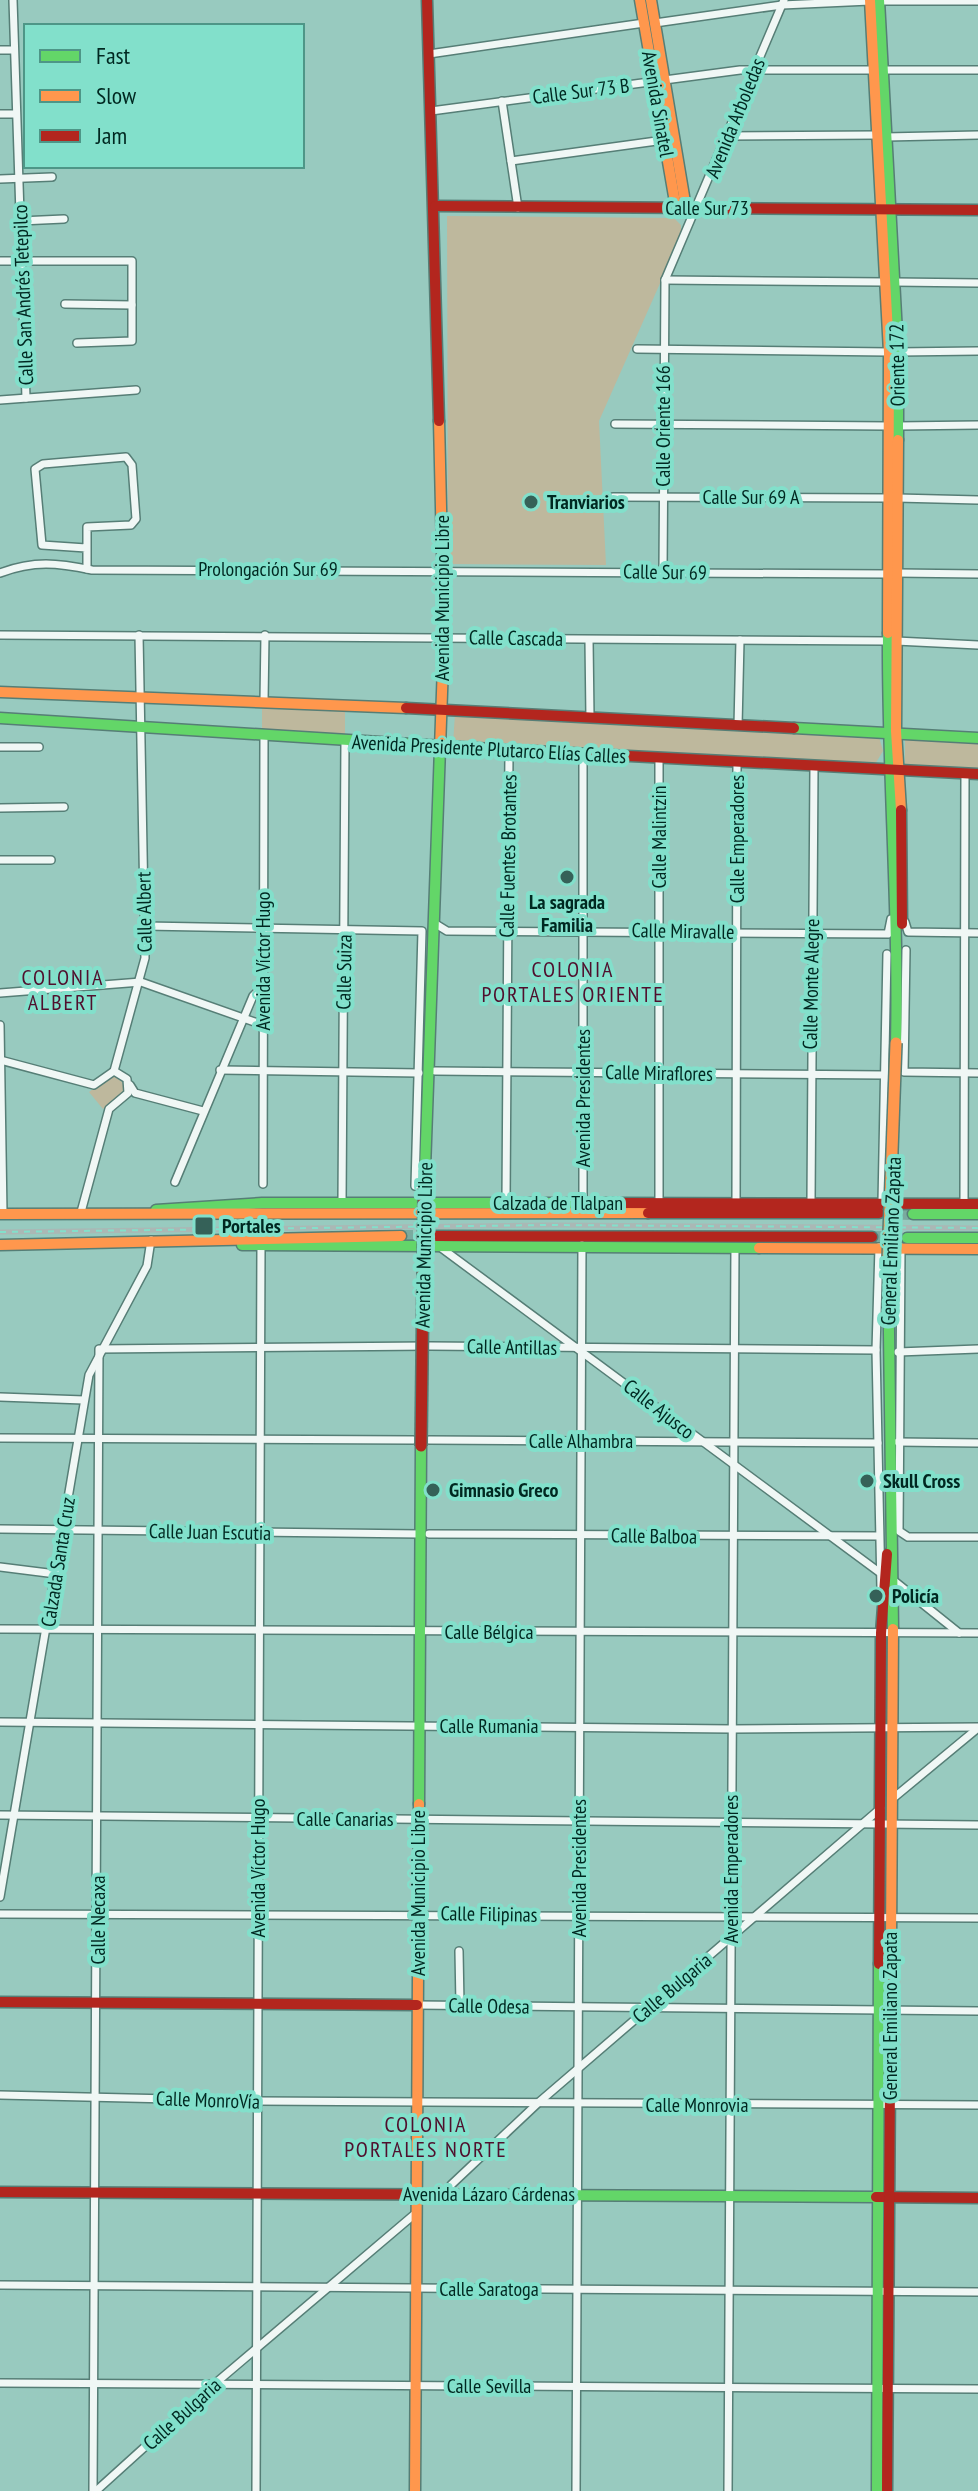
<svg xmlns="http://www.w3.org/2000/svg" width="978" height="2491" viewBox="0 0 978 2491" font-family="'PT Sans Narrow',sans-serif">
<style>
.green{fill:#beb89d}
.lines{fill:none;stroke-linecap:round;stroke-linejoin:round}
.highway-tunnel{stroke:#7aaa9f;stroke-width:12;stroke-dasharray:12 6;stroke-linecap:butt}
.street-casing{stroke:#567e76;stroke-width:10}
.fast-casing{stroke:#567e76;stroke-width:13}
.slow-casing{stroke:#567e76;stroke-width:13}
.jam-casing{stroke:#567e76;stroke-width:13}
.street{stroke:#f0f7f5;stroke-width:7}
.fast{stroke:#63d668;stroke-width:10}
.slow{stroke:#ff974d;stroke-width:10}
.jam{stroke:#b3261e;stroke-width:10}
.rail-casing{stroke:#aab8b5;stroke-width:5}
.rail{stroke:#82e0cb;stroke-width:2;stroke-dasharray:6;stroke-linecap:butt}
.slow-bridge-casing{stroke:#567e76;stroke-width:14;stroke-linecap:butt}
.jam-bridge-casing{stroke:#567e76;stroke-width:14;stroke-linecap:butt}
.slow-bridge{stroke:#ff974d;stroke-width:11}
.jam-bridge{stroke:#b3261e;stroke-width:11}
.poi-dot{fill:#356158;stroke:#82e0cb;stroke-width:3}
.labels{text-anchor:middle;stroke-width:8;stroke-linejoin:round;paint-order:stroke}
.street-label{font-size:20px;fill:#002821;stroke:#82e0cb}
.poi-label{font-size:20px;font-weight:bold;fill:#002821;stroke:#82e0cb;text-anchor:start}
.neighbourhood-label{font-size:22px;letter-spacing:2px;fill:#500f2d;stroke:#82e0cb}
</style>
<rect width="100%" height="100%" fill="#98cabf"/>
<g class="green">
<polygon points="447,216 674,218 681,225 681,236 599,421 606,565 448,564"/>
<polygon points="262,705 345,709 345,741 262,737"/>
<polygon points="455,714 874,736 879,737 883,751 874,766 453,744"/>
<polygon points="905,738 978,741 978,772 905,766"/>
<polygon points="113,1075 122,1082 125,1091 103,1109 89,1092"/>
</g>
<g class="lines">
<g class="highway-tunnel">
<polyline points="880,1213 913,1214"/>
<polyline points="401,1236 436,1236"/>
<polyline points="872,1237 907,1238"/>
</g>
<defs>
<g id="street">
<polyline points="13,0 26,398"/>
<polyline points="879,1 978,1"/>
<polyline points="655,23 782,5 870,1"/>
<polyline points="0,50 14,50"/>
<polyline points="429,54 644,23"/>
<polyline points="883,70 978,70"/>
<polyline points="502,101 518,208"/>
<polyline points="431,111 740,70 873,70"/>
<polyline points="0,114 16,114"/>
<polyline points="726,136 877,135"/>
<polyline points="886,137 978,135"/>
<polyline points="511,161 664,140"/>
<polyline points="0,179 52,177"/>
<polyline points="20,221 64,219"/>
<polyline points="0,261 132,261 132,341 77,343"/>
<polyline points="665,280 885,282"/>
<polyline points="894,282 978,283"/>
<polyline points="65,304 132,305"/>
<polyline points="637,349 889,352"/>
<polyline points="898,352 978,351"/>
<polyline points="0,400 136,390"/>
<polyline points="615,424 888,426"/>
<polyline points="898,426 978,425"/>
<polyline points="613,497 888,498"/>
<polyline points="897,498 978,500"/>
<polyline points="86,548 42,545 35,469 43,464 126,457 132,465 136,519 131,525 87,527 87,569"/>
<polyline points="663,572 665,280 784,0"/>
<path d="M0 573C34 560 58 563 92 570L888 574"/>
<polyline points="897,573 978,574"/>
<polyline points="0,635 887,641"/>
<polyline points="589,640 590,718"/>
<polyline points="896,641 978,645"/>
<polyline points="264,701 265,635"/>
<polyline points="738,726 740,640"/>
<polyline points="0,747 39,747"/>
<polyline points="0,808 64,807"/>
<polyline points="0,860 51,860"/>
<polyline points="905,922 908,932 978,933"/>
<polyline points="434,923 447,931 888,934 891,919"/>
<polyline points="145,926 422,931 415,1186"/>
<polyline points="906,950 904,1072 978,1073"/>
<polyline points="0,993 141,982 263,1025"/>
<polyline points="0,1025 3,1214"/>
<polyline points="0,1060 94,1085 114,1071"/>
<polyline points="220,1070 419,1073"/>
<polyline points="435,1071 884,1075"/>
<polyline points="130,1085 135,1093 203,1111"/>
<polyline points="175,1182 253,996 263,986"/>
<polyline points="263,1184 264,737"/>
<polyline points="506,1202 509,750"/>
<polyline points="811,1202 814,767"/>
<polyline points="882,1202 887,954"/>
<polyline points="342,1203 345,742"/>
<polyline points="583,1203 583,754"/>
<polyline points="659,1203 659,758"/>
<polyline points="736,1203 737,762"/>
<polyline points="964,1204 965,774"/>
<polyline points="81,1212 109,1109 128,1093 127,1079 114,1071 145,958 139,635"/>
<polyline points="440,1247 879,1572"/>
<polyline points="879,1247 876,1350 881,1589"/>
<polyline points="901,1247 899,1531 908,1537 978,1537"/>
<polyline points="898,1352 978,1349"/>
<polyline points="0,1397 84,1400"/>
<polyline points="0,1438 413,1440"/>
<polyline points="429,1440 878,1443"/>
<polyline points="898,1442 978,1443"/>
<polyline points="0,1529 420,1534"/>
<polyline points="429,1534 879,1536"/>
<polyline points="0,1567 56,1574"/>
<polyline points="893,1580 959,1633"/>
<polyline points="0,1629 978,1633"/>
<polyline points="0,1722 732,1729 978,1727"/>
<polyline points="891,1800 978,1728"/>
<polyline points="0,1815 978,1825"/>
<polyline points="0,1897 89,1375 147,1266 151,1240"/>
<polyline points="0,1914 978,1918"/>
<polyline points="459,1951 460,2005"/>
<polyline points="417,2005 978,2011"/>
<polyline points="0,2095 257,2101 978,2105"/>
<polyline points="450,2194 451,2185 538,2103 881,1808"/>
<polyline points="0,2285 978,2292"/>
<polyline points="0,2383 978,2389"/>
<polyline points="93,2491 99,1349 430,1346 876,1350"/>
<polyline points="96,2491 211,2387 416,2213"/>
<polyline points="256,2491 261,1245"/>
<polyline points="576,2491 582,1245"/>
<polyline points="728,2491 735,1247"/>
</g>
<g id="fast">
<polyline points="879,0 898,352 898,440"/>
<path d="M888 633C887 770 899 906 896 1043"/>
<polyline points="0,718 475,748"/>
<polyline points="794,728 978,738"/>
<polyline points="424,1197 440,748"/>
<polyline points="156,1210 262,1203 614,1203"/>
<polyline points="913,1214 978,1214"/>
<polyline points="907,1238 978,1238"/>
<polyline points="242,1245 759,1248"/>
<polyline points="888,1260 893,1629"/>
<polyline points="419,1804 421,1446"/>
<polyline points="526,2195 876,2197"/>
<polyline points="877,2491 879,1964"/>
</g>
<g id="slow">
<polyline points="640,0 676,208"/>
<polyline points="651,0 686,208"/>
<polyline points="870,0 889,352 888,633"/>
<polyline points="439,421 444,637 440,748"/>
<polyline points="898,440 896,731 901,810"/>
<polyline points="0,692 406,708"/>
<polyline points="0,1214 648,1213"/>
<polyline points="0,1245 401,1236"/>
<polyline points="759,1248 978,1249"/>
<polyline points="891,1943 893,1629"/>
<polyline points="415,2491 419,1804"/>
</g>
<g id="jam">
<polyline points="427,0 439,421"/>
<polyline points="435,206 978,210"/>
<polyline points="406,708 794,728"/>
<polyline points="475,748 978,774"/>
<polyline points="901,810 902,924"/>
<polyline points="614,1203 978,1204"/>
<polyline points="648,1213 879,1213"/>
<polyline points="436,1236 872,1237"/>
<polyline points="879,1964 881,1633 887,1554"/>
<polyline points="0,2002 417,2005"/>
<polyline points="0,2192 526,2195"/>
<polyline points="876,2197 978,2198"/>
<polyline points="887,2491 891,1943"/>
</g>
</defs>
<use href="#street" class="street-casing"/>
<use href="#fast" class="fast-casing"/>
<use href="#slow" class="slow-casing"/>
<use href="#jam" class="jam-casing"/>
<use href="#street" class="street"/>
<use href="#fast" class="fast"/>
<use href="#slow" class="slow"/>
<use href="#jam" class="jam"/>
<defs>
<polyline id="rail" points="0,1232 549,1225 978,1228"/>
</defs>
<use href="#rail" class="rail-casing"/>
<use href="#rail" class="rail"/>
<defs>
<polyline id="slow-bridge" points="888,1260 896,1043"/>
<polyline id="jam-bridge" points="421,1446 424,1197"/>
</defs>
<use href="#slow-bridge" class="slow-bridge-casing"/>
<use href="#jam-bridge" class="jam-bridge-casing"/>
<use href="#slow-bridge" class="slow-bridge"/>
<use href="#jam-bridge" class="jam-bridge"/>
</g>
<g class="poi-dot">
<circle cx="531" cy="502" r="8"/>
<circle cx="567" cy="877" r="8"/>
<rect x="194" y="1216" width="20" height="20" rx="4"/>
<circle cx="867" cy="1481" r="8"/>
<circle cx="433" cy="1490" r="8"/>
<circle cx="876" cy="1596" r="8"/>
</g>
<g class="labels">
<g class="street-label">
<text transform="translate(581 91) rotate(-7)" y="7">Calle Sur 73 B</text>
<text transform="translate(658 104) rotate(80)" y="7">Avenida Sinatel</text>
<text transform="translate(735 118) rotate(-68)" y="7">Avenida Arboledas</text>
<text x="707" y="215">Calle Sur 73</text>
<text transform="translate(23 295) rotate(-92)" y="7">Calle San Andrés Tetepilco</text>
<text transform="translate(897 365) rotate(-91)" y="7">Oriente 172</text>
<text transform="translate(663 426) rotate(-90)" y="7">Calle Oriente 166</text>
<text x="751" y="504">Calle Sur 69 A</text>
<text x="268" y="576">Prolongación Sur 69</text>
<text transform="translate(665 572) rotate(1)" y="7">Calle Sur 69</text>
<text transform="translate(442 598) rotate(-90)" y="7">Avenida Municipio Libre</text>
<text transform="translate(516 638) rotate(1)" y="7">Calle Cascada</text>
<text transform="translate(489 749) rotate(3)" y="7">Avenida Presidente Plutarco Elías Calles</text>
<text transform="translate(659 837) rotate(-90)" y="7">Calle Malintzin</text>
<text transform="translate(737 839) rotate(-90)" y="7">Calle Emperadores</text>
<text transform="translate(508 856) rotate(-89)" y="7">Calle Fuentes Brotantes</text>
<text transform="translate(144 912) rotate(-91)" y="7">Calle Albert</text>
<text transform="translate(683 931) rotate(1)" y="7">Calle Miravalle</text>
<text transform="translate(263 961) rotate(-90)" y="7">Avenida Víctor Hugo</text>
<text transform="translate(344 972) rotate(-89)" y="7">Calle Suiza</text>
<text transform="translate(811 984) rotate(-89)" y="7">Calle Monte Alegre</text>
<text transform="translate(659 1073) rotate(1)" y="7">Calle Miraflores</text>
<text transform="translate(583 1098) rotate(-90)" y="7">Avenida Presidentes</text>
<text x="558" y="1210">Calzada de Tlalpan</text>
<text transform="translate(891 1241) rotate(-88)" y="7">General Emiliano Zapata</text>
<text transform="translate(424 1245) rotate(-89)" y="7">Avenida Municipio Libre</text>
<text transform="translate(512 1347) rotate(1)" y="7">Calle Antillas</text>
<text transform="translate(659 1409) rotate(38)" y="7">Calle Ajusco</text>
<text x="581" y="1448">Calle Alhambra</text>
<text transform="translate(210 1532) rotate(1)" y="7">Calle Juan Escutia</text>
<text transform="translate(654 1536) rotate(1)" y="7">Calle Balboa</text>
<text transform="translate(58 1562) rotate(-81)" y="7">Calzada Santa Cruz</text>
<text x="489" y="1639">Calle Bélgica</text>
<text x="489" y="1733">Calle Rumania</text>
<text x="345" y="1826">Calle Canarias</text>
<text transform="translate(258 1868) rotate(-90)" y="7">Avenida Víctor Hugo</text>
<text transform="translate(579 1868) rotate(-90)" y="7">Avenida Presidentes</text>
<text transform="translate(731 1869) rotate(-90)" y="7">Avenida Emperadores</text>
<text transform="translate(418 1893) rotate(-90)" y="7">Avenida Municipio Libre</text>
<text transform="translate(489 1914) rotate(1)" y="7">Calle Filipinas</text>
<text transform="translate(98 1920) rotate(-90)" y="7">Calle Necaxa</text>
<text transform="translate(672 1988) rotate(-40)" y="7">Calle Bulgaria</text>
<text transform="translate(489 2006) rotate(1)" y="7">Calle Odesa</text>
<text transform="translate(890 2016) rotate(-90)" y="7">General Emiliano Zapata</text>
<text transform="translate(208 2100) rotate(2)" y="7">Calle MonroVía</text>
<text x="697" y="2112">Calle Monrovia</text>
<text x="489" y="2201">Avenida Lázaro Cárdenas</text>
<text x="489" y="2296">Calle Saratoga</text>
<text x="489" y="2393">Calle Sevilla</text>
<text transform="translate(182 2414) rotate(-42)" y="7">Calle Bulgaria</text>
</g>
<g class="poi-label">
<text x="547" y="509">Tranviarios</text>
<text x="567" y="909" text-anchor="middle">La sagrada<tspan x="567" dy="23">Familia</tspan></text>
<text x="222" y="1233">Portales</text>
<text x="883" y="1488">Skull Cross</text>
<text x="449" y="1497">Gimnasio Greco</text>
<text x="892" y="1603">Policía</text>
</g>
<g class="neighbourhood-label">
<text x="573" y="977">COLONIA<tspan x="573" dy="25">PORTALES ORIENTE</tspan></text>
<text x="63" y="985">COLONIA<tspan x="63" dy="25">ALBERT</tspan></text>
<text x="426" y="2132">COLONIA<tspan x="426" dy="25">PORTALES NORTE</tspan></text>
</g>
</g>
<rect x="24" y="24" width="280" height="144" fill="#82e0cb" stroke="#4e9687" stroke-width="2"/>
<rect x="40" y="50" width="40" height="12" fill="#63d668" stroke="#4e9687" stroke-width="2"/>
<text x="96" y="64" font-size="24" fill="#002821">Fast</text>
<rect x="40" y="90" width="40" height="12" fill="#ff974d" stroke="#4e9687" stroke-width="2"/>
<text x="96" y="104" font-size="24" fill="#002821">Slow</text>
<rect x="40" y="130" width="40" height="12" fill="#b3261e" stroke="#4e9687" stroke-width="2"/>
<text x="96" y="144" font-size="24" fill="#002821">Jam</text>
</svg>
